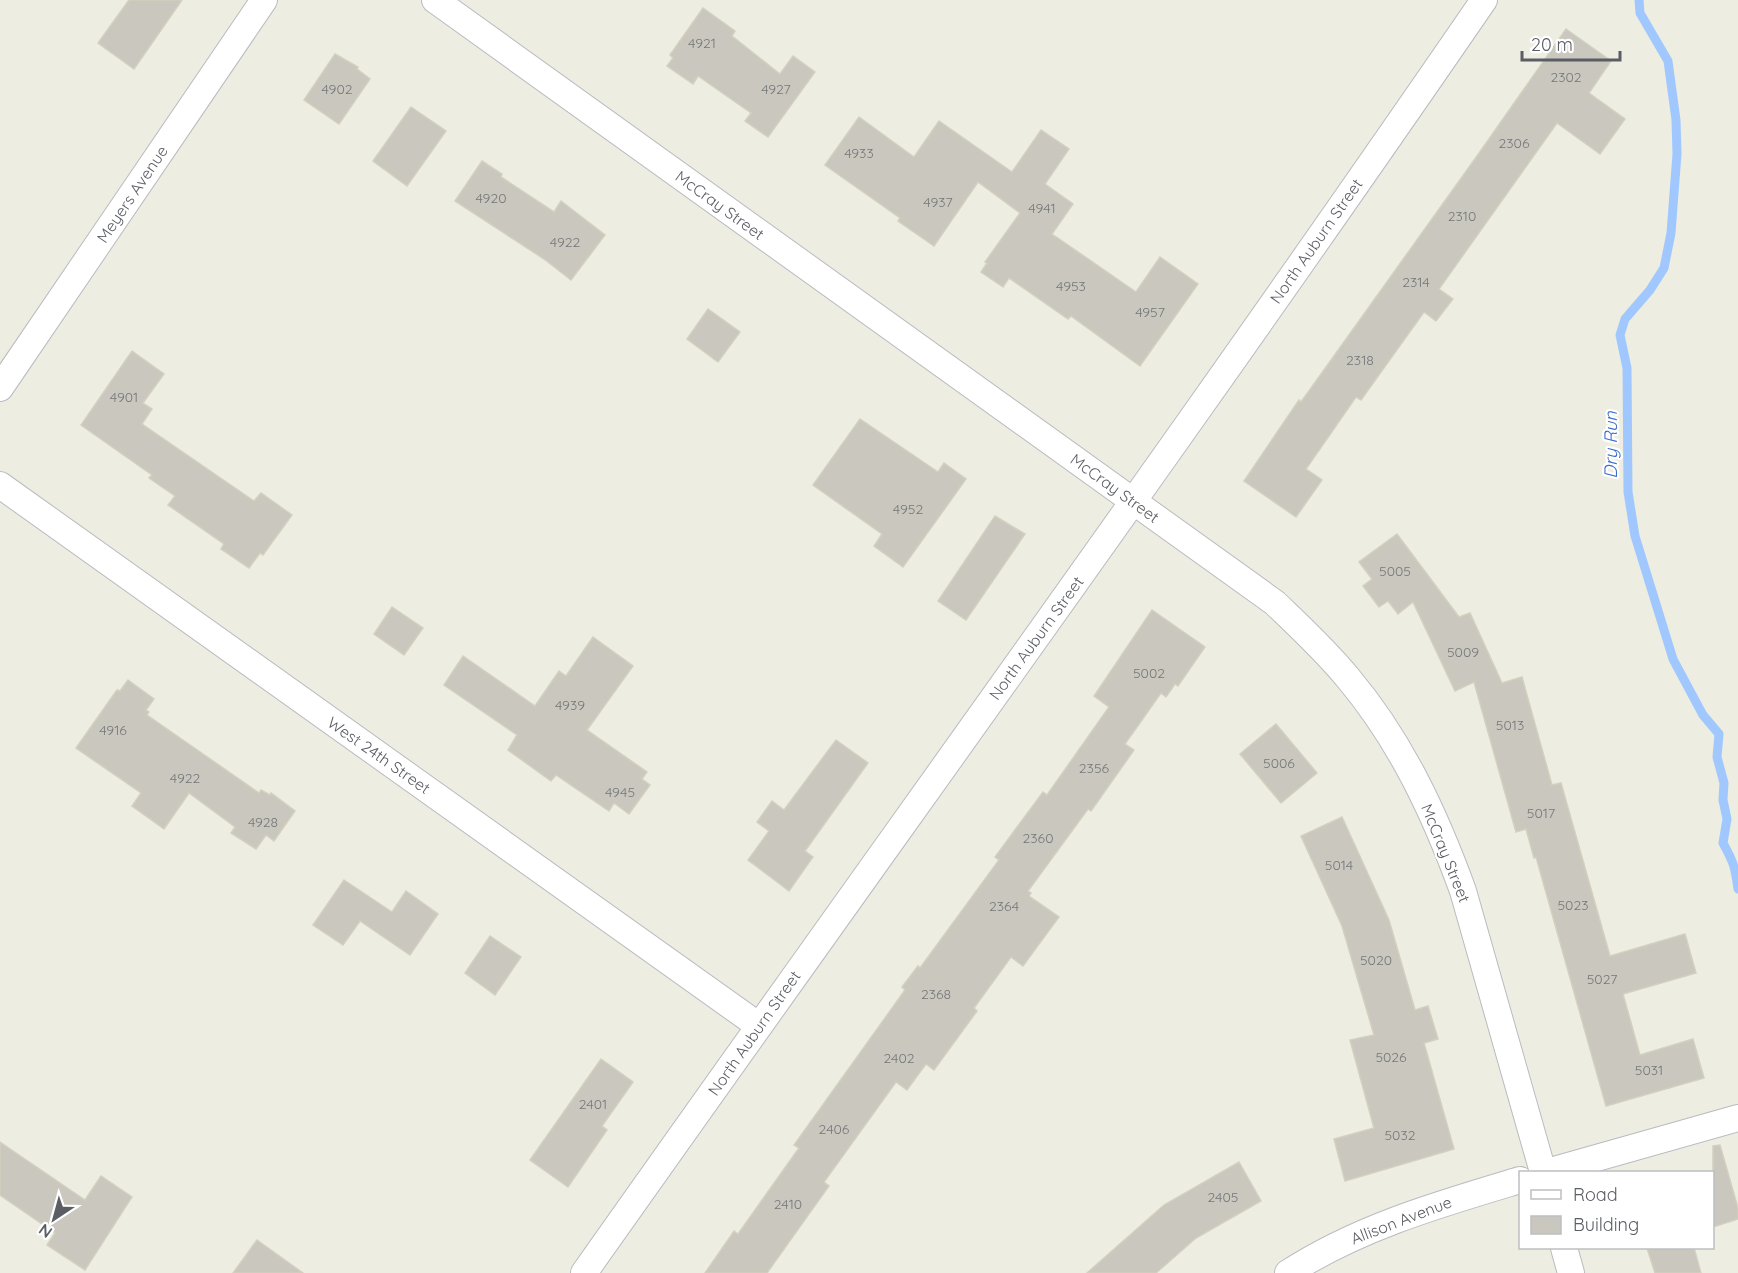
<svg xmlns="http://www.w3.org/2000/svg" width="1738" height="1273" viewBox="0 0 1738 1273" font-family="Quicksand,sans-serif">
<style>
.lines{fill:none;stroke-linecap:round;stroke-linejoin:round}
.stream{stroke:#a0c8ff;stroke-width:9}
.building{fill:#c9c7be;stroke:#d3d0bf;stroke-width:1.5}
.minor-casing{stroke:#b9bbc1;stroke-width:28}
.minor{stroke:#fff;stroke-width:26}
.labels{text-anchor:middle;stroke-width:4.5;stroke-linejoin:round;paint-order:stroke}
.number-label{font-size:14px;fill:#76787a}
.street-label{font-size:16px;fill:#5a5d63;stroke:#fff}
.water-label{font-size:18px;font-style:italic;fill:#396ccc;stroke:#fff}
</style>
<rect width="100%" height="100%" fill="#eeede1"/>
<g class="lines">
<path class="stream" d="M1639 0 1640 13 1668 61 1676 120 1677 154 1671 233 1664 268 1650 290 1625 319 1620 335 1627 368 1628 492 1635 536 1673 659 1703 715 1719 734 1717 757 1724 783 1723 800 1727 819 1723 843C1734 863 1735 867 1738 889"/>
</g>
<g class="building">
<polygon points="129,0 182,0 134,69 98,43"/>
<polygon points="703,8 735,31 732,36 780,74 793,56 815,72 768,137 745,121 751,113 698,76 693,84 667,66 673,58 670,55"/>
<polygon points="1566,29 1611,61 1589,93 1625,119 1600,154 1557,123 1439,289 1453,299 1436,321 1424,312 1361,400 1356,397 1306,469 1322,480 1296,517 1244,481 1299,400 1301,402 1477,156"/>
<polygon points="335,54 358,67 357,69 370,79 339,124 304,100"/>
<polygon points="411,107 446,131 407,186 373,161"/>
<polygon points="859,117 914,157 939,121 1012,172 1041,130 1069,149 1045,184 1073,204 1052,234 1136,292 1160,257 1198,284 1140,366 1071,316 1068,319 1009,278 1003,287 981,272 987,263 985,262 1020,213 978,182 934,246 898,221 900,218 825,165"/>
<polygon points="482,161 502,174 501,177 554,212 561,201 605,235 571,280 544,259 455,201"/>
<polygon points="708,309 740,332 718,362 687,339"/>
<polygon points="132,351 164,374 143,403 152,409 142,424 254,501 261,493 292,515 263,555 260,553 249,568 221,549 224,544 168,505 175,496 149,478 152,475 81,425"/>
<polygon points="860,419 938,472 944,463 966,479 903,567 874,546 882,534 813,485"/>
<polygon points="995,516 1025,534 966,620 938,601"/>
<polygon points="1397,534 1459,617 1470,613 1502,683 1522,677 1552,785 1561,783 1610,956 1685,934 1696,973 1623,994 1640,1055 1693,1039 1704,1078 1606,1106 1536,857 1534,858 1526,829 1516,832 1474,682 1455,691 1413,602 1398,614 1388,601 1379,607 1363,586 1372,579 1359,562"/>
<polygon points="392,607 423,628 404,655 374,634"/>
<polygon points="1152,610 1205,647 1178,686 1175,684 1166,697 1161,693 1125,744 1134,750 1091,811 1088,809 1028,891 1031,893 1029,896 1059,917 1023,966 1011,957 974,1008 977,1011 934,1070 926,1064 907,1090 896,1082 824,1182 829,1186 767,1273 705,1273 734,1231 738,1234 799,1148 794,1145 905,990 902,987 918,966 920,968 999,860 995,857 1043,792 1047,795 1109,707 1094,696"/>
<polygon points="593,637 633,666 587,730 647,772 642,779 650,785 629,814 614,803 609,811 556,775 551,781 508,750 517,735 444,685 463,656 535,706 559,671 566,676"/>
<polygon points="128,680 154,699 146,710 149,712 147,715 259,793 261,790 270,795 271,793 295,811 274,841 266,835 256,849 231,833 235,827 189,793 164,829 132,806 141,793 76,748 117,690 120,691"/>
<polygon points="1276,724 1317,773 1281,803 1240,754"/>
<polygon points="836,740 868,763 805,851 813,857 789,891 748,860 769,831 757,822 772,801 784,810"/>
<polygon points="1342,817 1389,920 1415,1010 1428,1006 1438,1039 1424,1043 1454,1149 1345,1181 1334,1139 1374,1128 1350,1040 1374,1035 1342,926 1301,836"/>
<polygon points="344,880 392,912 406,891 438,914 410,955 360,921 343,945 313,925"/>
<polygon points="490,936 521,957 495,995 465,973"/>
<polygon points="601,1059 633,1082 602,1126 607,1130 568,1187 530,1160"/>
<polygon points="0,1142 85,1200 101,1176 132,1197 85,1270 47,1245 55,1233 0,1195"/>
<polygon points="1720,1145 1738,1208 1738,1219 1713,1227 1713,1146"/>
<polygon points="1239,1162 1261,1201 1196,1238 1156,1273 1087,1273 1164,1205"/>
<polygon points="257,1240 303,1273 233,1273"/>
<polygon points="1647,1248 1694,1248 1701,1273 1655,1273"/>
</g>
<g class="lines">
<defs>
<g id="minor">
<path d="M435 0 1275 603C1300 627 1326 651 1348 678 1401 741 1435 814 1463 891L1543 1172"/>
<polyline points="0,388 264,0"/>
<polyline points="0,485 759,1026"/>
<polyline points="1547,1172 1738,1118"/>
<polyline points="1564,1248 1571,1273"/>
<path d="M584 1273C884 848 1190 428 1484 0"/>
<path d="M1288 1273C1359 1227 1440 1204 1520 1180"/>
</g>
</defs>
<use href="#minor" class="minor-casing"/>
<use href="#minor" class="minor"/>
</g>
<g class="labels">
<g class="number-label">
<text x="702" y="48">4921</text>
<text x="1566" y="82">2302</text>
<text x="337" y="94">4902</text>
<text x="776" y="94">4927</text>
<text x="1514" y="148">2306</text>
<text x="859" y="158">4933</text>
<text x="491" y="203">4920</text>
<text x="938" y="207">4937</text>
<text x="1042" y="213">4941</text>
<text x="1462" y="221">2310</text>
<text x="565" y="247">4922</text>
<text x="1416" y="287">2314</text>
<text x="1071" y="291">4953</text>
<text x="1150" y="317">4957</text>
<text x="1360" y="365">2318</text>
<text x="124" y="402">4901</text>
<text x="908" y="514">4952</text>
<text x="1395" y="576">5005</text>
<text x="1463" y="657">5009</text>
<text x="1149" y="678">5002</text>
<text x="570" y="710">4939</text>
<text x="1510" y="730">5013</text>
<text x="113" y="735">4916</text>
<text x="1279" y="768">5006</text>
<text x="1094" y="773">2356</text>
<text x="185" y="783">4922</text>
<text x="620" y="797">4945</text>
<text x="1541" y="818">5017</text>
<text x="263" y="827">4928</text>
<text x="1038" y="843">2360</text>
<text x="1339" y="870">5014</text>
<text x="1573" y="910">5023</text>
<text x="1004" y="911">2364</text>
<text x="1376" y="965">5020</text>
<text x="1602" y="984">5027</text>
<text x="936" y="999">2368</text>
<text x="1391" y="1062">5026</text>
<text x="899" y="1063">2402</text>
<text x="1649" y="1075">5031</text>
<text x="593" y="1109">2401</text>
<text x="834" y="1134">2406</text>
<text x="1400" y="1140">5032</text>
<text x="1223" y="1202">2405</text>
<text x="788" y="1209">2410</text>
</g>
<g class="street-label">
<text transform="translate(132 194) rotate(-56)" y="6">Meyers Avenue</text>
<text transform="translate(720 205) rotate(36)" y="6">McCray Street</text>
<text transform="translate(1316 241) rotate(-55)" y="6">North Auburn Street</text>
<text transform="translate(1115 488) rotate(36)" y="6">McCray Street</text>
<text transform="translate(1036 638) rotate(-54)" y="6">North Auburn Street</text>
<text transform="translate(379 755) rotate(35)" y="6">West 24th Street</text>
<text transform="translate(1446 853) rotate(68)" y="6">McCray Street</text>
<text transform="translate(754 1033) rotate(-55)" y="6">North Auburn Street</text>
<text transform="translate(1401 1220) rotate(-21)" y="6">Allison Avenue</text>
</g>
<g class="water-label">
<text transform="translate(1611 445) rotate(-90)" y="6">Dry Run</text>
</g>
</g>
<rect x="1519" y="1171" width="195" height="78" fill="#ffffff" stroke="#bdbec1" stroke-width="1.5"/>
<rect x="1531" y="1190" width="30" height="9" fill="#ffffff" stroke="#bdbec1" stroke-width="1.5"/>
<text x="1573" y="1201" font-size="18" fill="#5a5d63">Road</text>
<rect x="1531" y="1216" width="30" height="18" fill="#c9c7be" stroke="#bdbec1" stroke-width="1.5"/>
<text x="1573" y="1231" font-size="18" fill="#5a5d63">Building</text>
<g transform="translate(54 1219) rotate(216)" stroke="#ffffff" stroke-width="4.5" paint-order="stroke">
<path d="M0-4.5L10 22L0 15L-10 22Z" fill="#5a5d63"/>
<text y="-9" font-size="16" font-weight="bold" text-anchor="middle" fill="#5a5d63">N</text>
</g>
<path d="M1522 51v9h98v-9" fill="none" stroke="#5a5d63" stroke-width="3"/>
<text x="1531" y="51" font-size="18" fill="#5a5d63" stroke="#ffffff" stroke-width="4.5" paint-order="stroke">20 m</text>
</svg>
